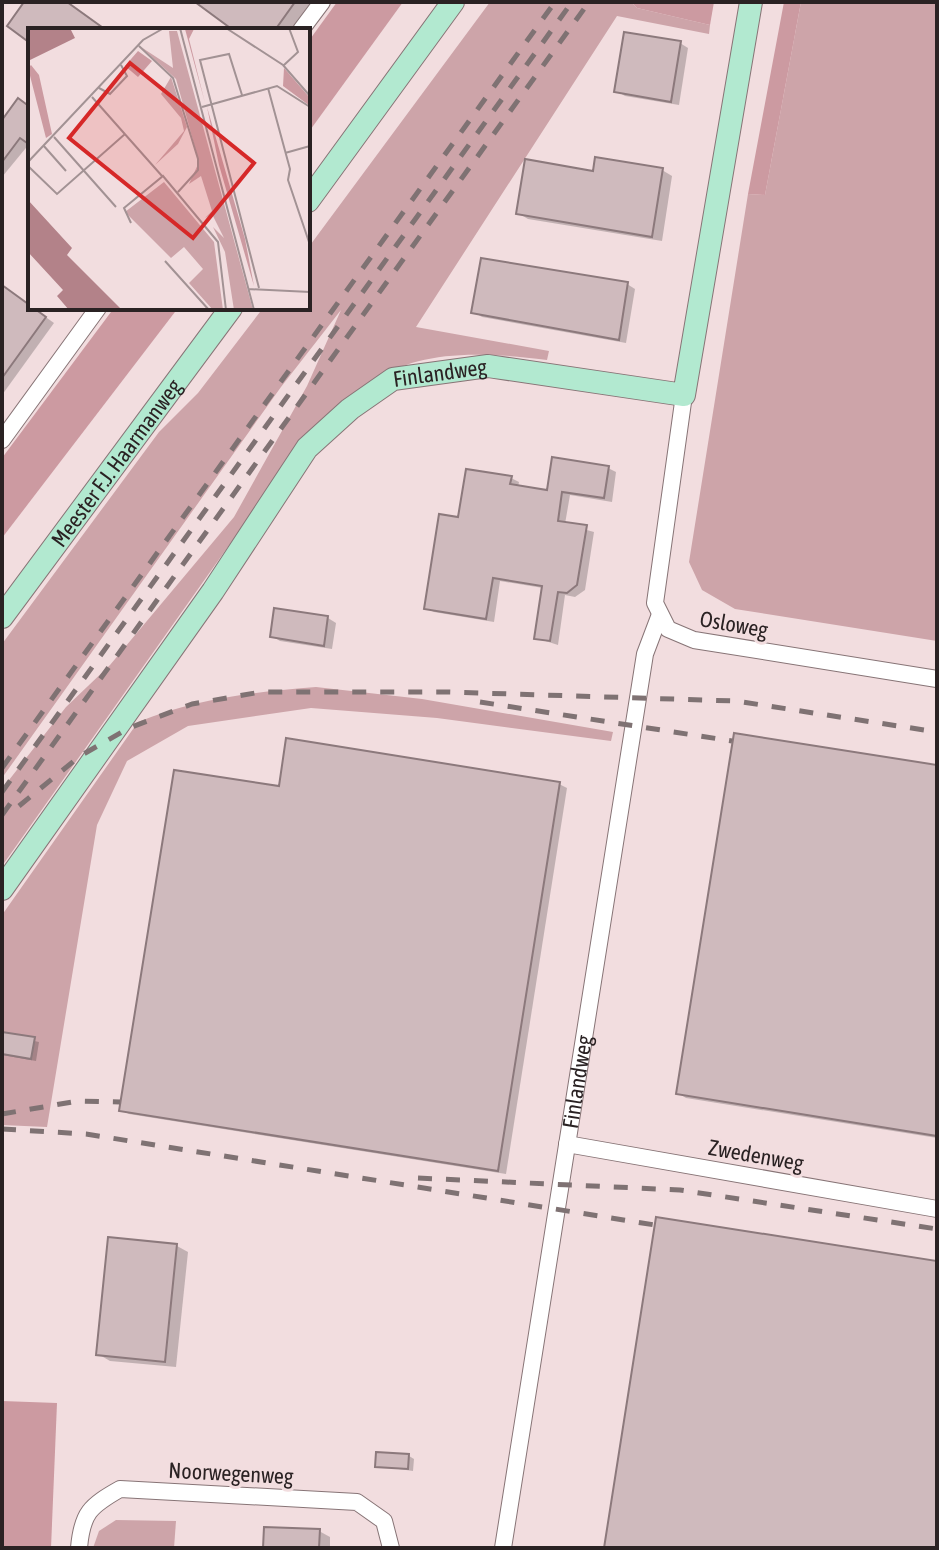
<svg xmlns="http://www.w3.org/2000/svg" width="939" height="1550" viewBox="0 0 939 1550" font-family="'Asap Condensed',sans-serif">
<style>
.green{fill:#cda4a9}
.forest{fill:#cc9aa1}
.shadow{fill:#0003}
.building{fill:#cfbabd;stroke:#8c797c;stroke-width:2}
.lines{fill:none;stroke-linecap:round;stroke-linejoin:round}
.street-casing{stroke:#877476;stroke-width:18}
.secondary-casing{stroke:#877476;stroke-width:24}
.street{stroke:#fff;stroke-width:16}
.secondary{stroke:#b2e9d0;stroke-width:22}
.rail{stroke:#7f7273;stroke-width:5;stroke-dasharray:14 14;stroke-linecap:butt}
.labels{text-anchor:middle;stroke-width:6;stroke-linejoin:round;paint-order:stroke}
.street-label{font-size:22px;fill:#2a2223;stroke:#f2dddf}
.inset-road{fill:none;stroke:#a29294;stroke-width:2}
.view{fill:#d62828;fill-opacity:0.15;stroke:#d62828;stroke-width:4}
.inset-edge{fill:none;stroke:#2a2223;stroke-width:4}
</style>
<rect width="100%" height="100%" fill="#f2dddf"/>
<g class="green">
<path d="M490 2H631L637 8 710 25 709 34 617 16 416 327 549 351 547 360C407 342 364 367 278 476L2 866V789L66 707 110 665 234 517 307 386 341 310 281 387 2 778V644L159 432 198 393 263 308H308V248Z"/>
<polygon points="801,2 937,2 937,641 735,609 702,590 689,562 748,194 765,195"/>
<path d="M316 687 422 699 613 732 611 741 437 718 311 708 188 726 127 761 97 825 47 1127 2 1125V915L138 722C196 698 255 692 316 687Z"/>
<polygon points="116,1520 176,1521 174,1548 93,1548 99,1531"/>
</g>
<g class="forest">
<polygon points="337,2 403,2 308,133 308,42"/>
<polygon points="631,2 714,2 710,25 637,8"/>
<polygon points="784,2 801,2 765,195 748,194"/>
<polygon points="114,308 178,308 2,538 2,458"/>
<polygon points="2,1401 57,1403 51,1548 2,1548"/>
</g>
<g class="shadow">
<polygon points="198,2 311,2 290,30 237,30"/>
<polygon points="680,43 688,48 679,105 625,96 617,91"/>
<polygon points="30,108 30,143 2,177 2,123"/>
<polygon points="662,170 672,176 662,241 528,219 518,213 594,173"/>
<polygon points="627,284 635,289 626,343 482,317 474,312"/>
<polygon points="2,286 54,323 2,395"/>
<polygon points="608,468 616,472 612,502 570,495 565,524 594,532 585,590 575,597 565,595 558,645 536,638 543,588 500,581 494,622 434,612 426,608 460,519 511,478 519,482 518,487 549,492"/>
<polygon points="328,618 336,623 332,649 280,641 272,636"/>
<polygon points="937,767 937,1138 686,1098 678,1093"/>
<polygon points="559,784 567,788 506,1174 129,1114 121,1110 280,789"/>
<polygon points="2,1034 39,1042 36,1061 2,1055"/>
<polygon points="177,1246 188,1252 176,1367 110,1361 98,1354"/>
<polygon points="409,1456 414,1459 413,1471 377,1466"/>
<polygon points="319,1531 330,1537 330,1548 265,1548"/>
</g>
<g class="building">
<polygon points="24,2 67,2 106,30 30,30 30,43 7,26"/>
<polygon points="195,2 295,2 275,30 233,30"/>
<polygon points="624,32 681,41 671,102 614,92"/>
<polygon points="18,98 30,107 30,145 20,138 2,162 2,120"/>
<polygon points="595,157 663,168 652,237 516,214 525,159 593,171"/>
<polygon points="481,258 628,282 619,340 471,313"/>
<polygon points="2,285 46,317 2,378"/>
<polygon points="552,457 609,466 604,498 562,492 558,521 587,525 577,585 567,593 558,592 550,641 534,639 542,586 493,578 486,619 424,609 439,514 458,517 466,469 512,476 510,484 547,490"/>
<polygon points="274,608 328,616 324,646 270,637"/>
<polygon points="734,733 937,765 937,1136 676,1094"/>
<polygon points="286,738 560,782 498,1171 119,1111 174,770 279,786"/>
<polygon points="2,1032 35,1037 31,1059 2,1054"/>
<polygon points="656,1217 937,1261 937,1548 604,1548"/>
<polygon points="108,1237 177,1244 165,1362 96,1355"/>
<polygon points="376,1452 409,1454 408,1469 375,1467"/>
<polygon points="264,1527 320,1529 319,1548 263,1548"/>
</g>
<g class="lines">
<defs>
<g id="street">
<polyline points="301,30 322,2"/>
<polyline points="684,395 655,603 668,629 694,640 937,679"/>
<polyline points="2,440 98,308"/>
<polyline points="567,1144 937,1209"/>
<path d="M79 1548C82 1513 90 1506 120 1489L357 1502 384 1521 391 1548"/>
<path id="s1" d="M503 1548 645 654 659 617"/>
</g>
<g id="secondary">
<polyline points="308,201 453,2"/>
<path id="s2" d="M2 617 231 308"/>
<path id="s3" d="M2 889 213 591 307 448 350 409 393 379 488 366 684 395 751 2"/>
</g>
</defs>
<use href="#street" class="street-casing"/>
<use href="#secondary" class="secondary-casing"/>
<use href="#street" class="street"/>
<use href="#secondary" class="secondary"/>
<g class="rail">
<polyline points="480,702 732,741"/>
<polyline points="2,768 555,2"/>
<polyline points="2,792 572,2"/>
<polyline points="19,806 80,756 129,728 192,704 261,692 447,692 736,701 937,732"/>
<polyline points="2,815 589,2"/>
<polyline points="2,1114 78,1101 120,1102"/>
<polyline points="2,1129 86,1134 655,1225"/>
<polyline points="418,1178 680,1190 937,1229"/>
</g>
</g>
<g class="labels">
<g class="street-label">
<text dy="8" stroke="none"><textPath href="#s3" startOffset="694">Finlandweg</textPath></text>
<text dy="8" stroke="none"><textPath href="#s2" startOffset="192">Meester F.J. Haarmanweg</textPath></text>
<text transform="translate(734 624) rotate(10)" y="8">Osloweg</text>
<text dy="8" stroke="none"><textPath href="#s1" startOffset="472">Finlandweg</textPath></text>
<text transform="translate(756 1155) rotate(10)" y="8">Zwedenweg</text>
<text transform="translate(231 1473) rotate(3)" y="8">Noorwegenweg</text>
</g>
</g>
<g transform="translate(28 28)">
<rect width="282" height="282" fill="#f2dddf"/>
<path d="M141 3H149L225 282H206L197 224 185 199 196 210 184 186 177 190 184 183 173 148 161 156 171 134 148 51 113 19 145 40ZM143 49 159 99 150 116 127 137 156 103 153 90 133 66ZM136 154 186 214 195 282H185L161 255 175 241 156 219 143 230 97 184Z" fill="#cda4a9"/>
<path d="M157 1H166L161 11 177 75ZM110 23 124 33 110 49 97 38ZM3 37 11 47 24 106 18 110 0 40ZM256 40 282 70V78L255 58ZM179 79 217 211 226 258 191 137Z" fill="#cc9aa1"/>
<path d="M0 0H42L47 10 0 33ZM0 172 44 220 39 227 94 282H41L29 268 35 262 0 224Z" fill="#b38289"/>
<path class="inset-road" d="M152 0 226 282M168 0H195M198 0 255 37 282 68M111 18 145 50 170 131V142L150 164M256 37 270 24 261 0M71 60 82 66 99 48 93 37M240 60 262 141 260 152 282 217M214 67 201 26 172 32 231 260M64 69 134 148M174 79 249 58 282 79M26 109 88 179M15 117 38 143M257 125 282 118M0 134 115 12 136 0M0 138 29 166 97 106M103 195 96 180 135 148 190 214 198 282M137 233 181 282M220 261 282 264"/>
<path class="view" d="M102 35 226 135 165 210 41 110Z"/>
<rect width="282" height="282" class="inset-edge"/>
</g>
<rect width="939" height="1550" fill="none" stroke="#2a2223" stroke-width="8"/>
</svg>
